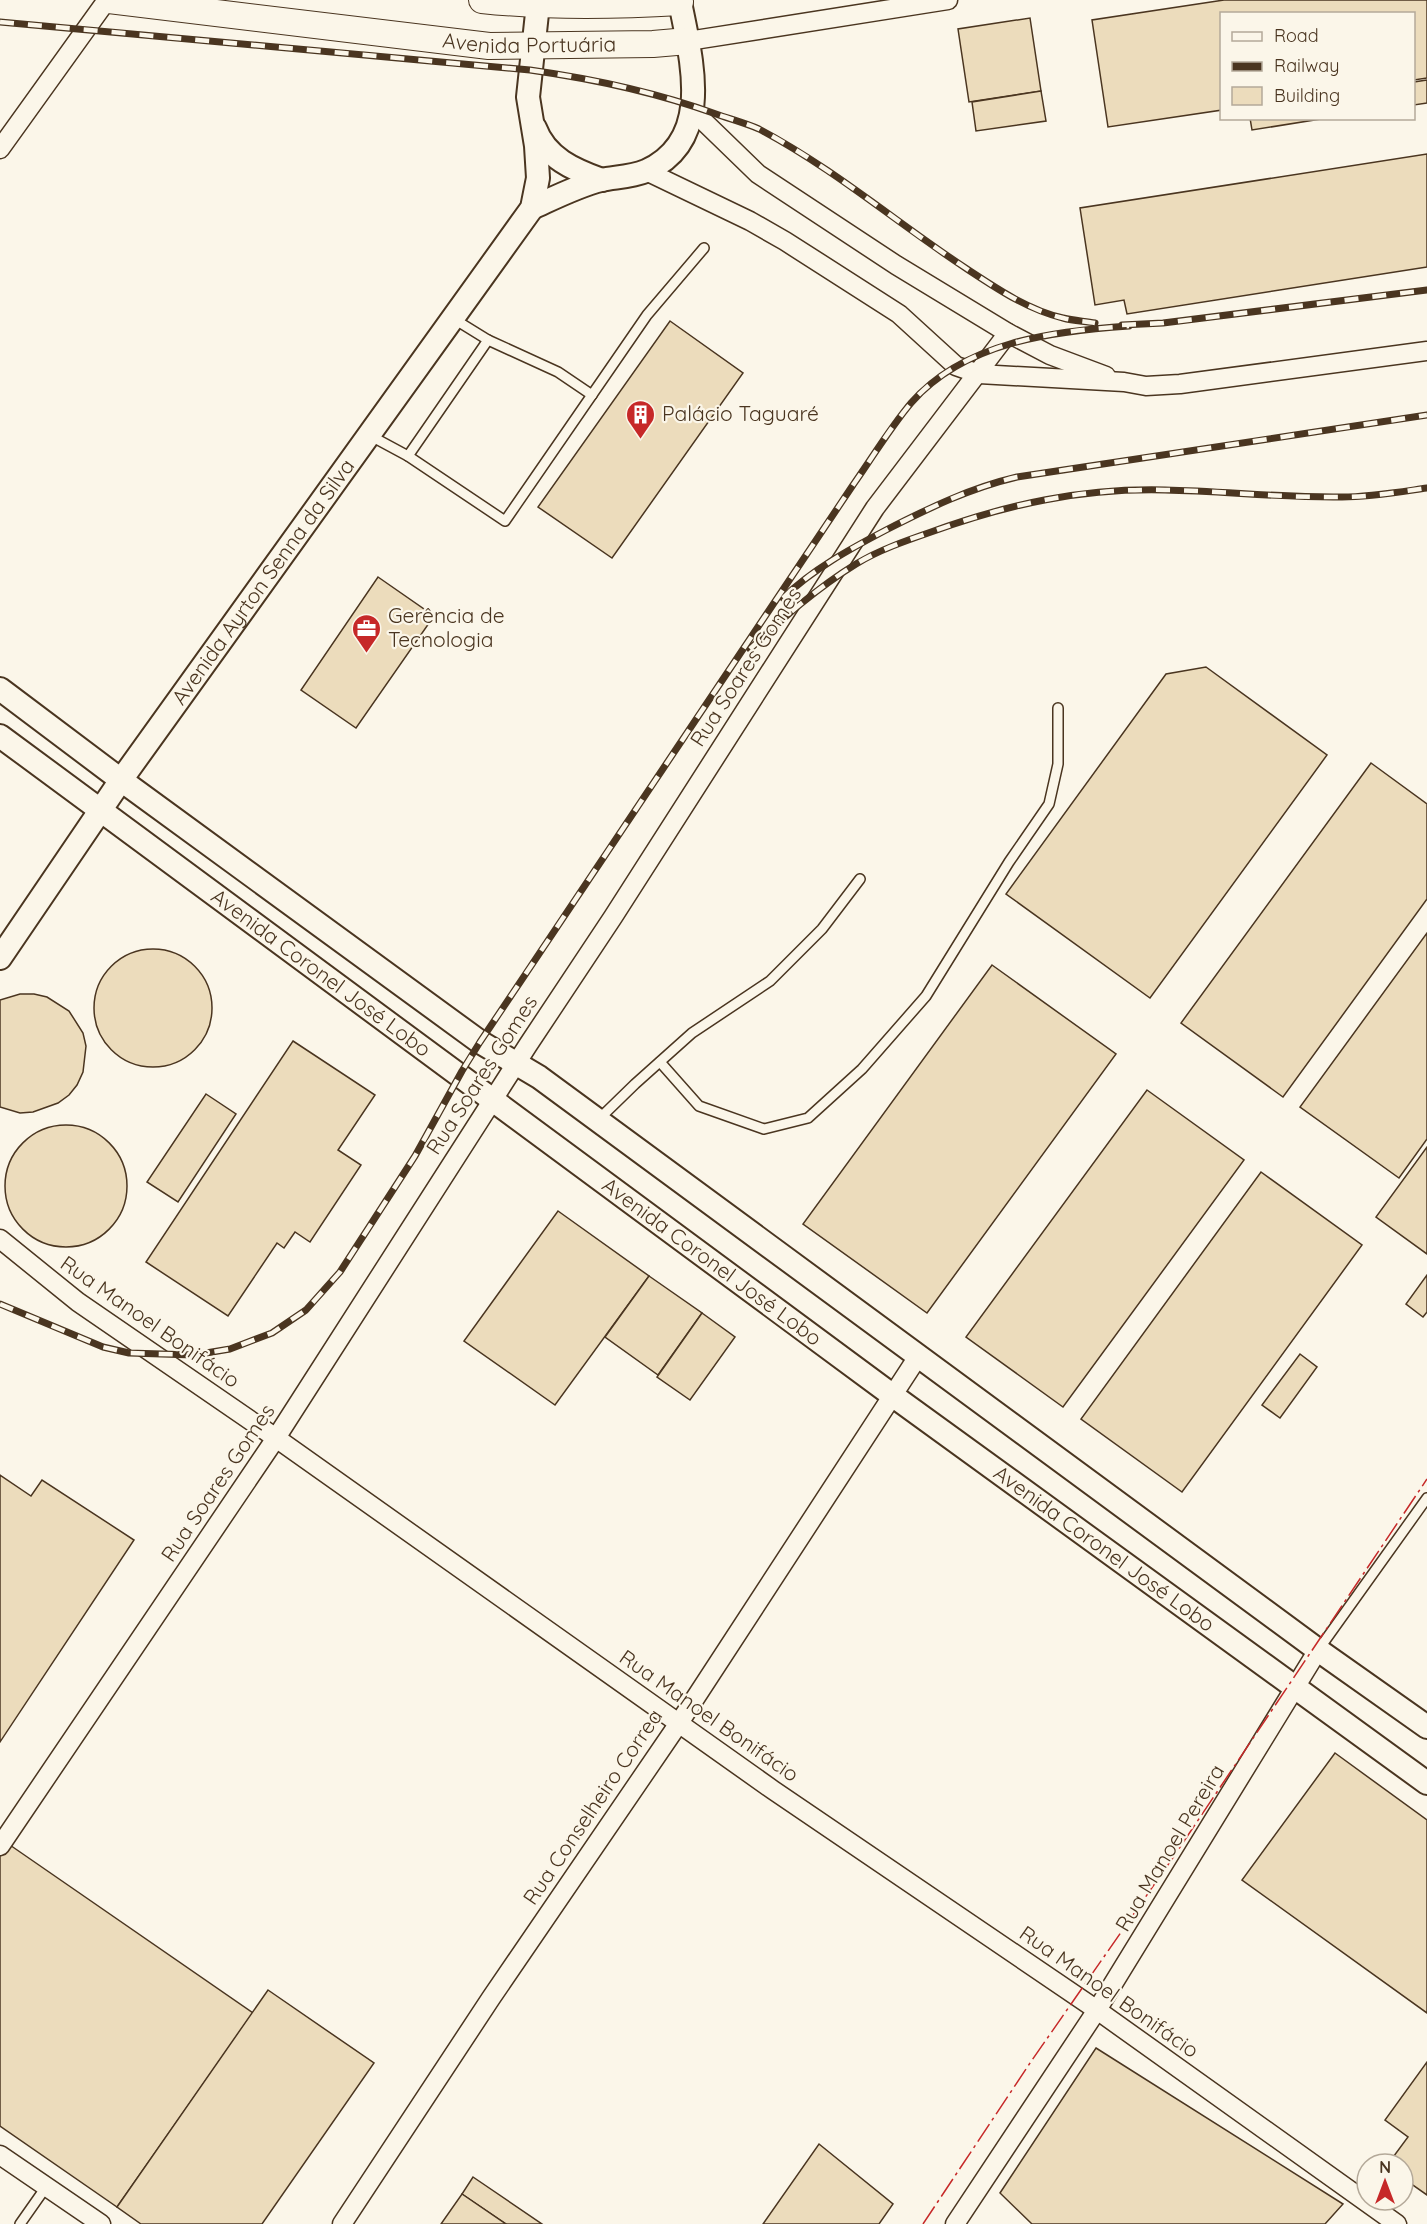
<svg xmlns="http://www.w3.org/2000/svg" width="1427" height="2224" viewBox="0 0 1427 2224" font-family="Quicksand,sans-serif">
<style>
.building{fill:#ecdcbc;stroke:#4a3520;stroke-width:1.5}
.lines{fill:none;stroke-linecap:round;stroke-linejoin:round}
.service-casing{stroke:#4a3520;stroke-width:12}
.minor-casing{stroke:#4a3520;stroke-width:21}
.tertiary-casing{stroke:#4a3520;stroke-width:26}
.secondary-casing{stroke:#4a3520;stroke-width:28}
.service{stroke:#fbf6e9;stroke-width:9}
.minor{stroke:#fbf6e9;stroke-width:18}
.tertiary{stroke:#fbf6e9;stroke-width:22}
.secondary{stroke:#fbf6e9;stroke-width:26}
.rail-casing{stroke:#4a3520;stroke-width:7}
.rail{stroke:#fbf6e9;stroke-width:4.5;stroke-dasharray:14;stroke-linecap:butt}
.power{stroke:#c62828;stroke-width:1.5;stroke-dasharray:21 4.5 3 4.5;stroke-linecap:butt}
.labels{text-anchor:middle;stroke-width:4.5;stroke-linejoin:round;paint-order:stroke}
.street-label{font-size:21px;fill:#4a3520;stroke:#fbf6e9}
.poi-label{font-size:21px;fill:#4a3520;stroke:#fbf6e9;text-anchor:start}
</style>
<rect width="100%" height="100%" fill="#fbf6e9"/>
<g class="building">
<polygon points="1224,0 1427,0 1427,78 1414,80 1414,14 1222,14 1222,110 1108,127 1092,20"/>
<polygon points="1030,18 1041,91 969,102 958,29"/>
<polygon points="1427,80 1427,103 1414,105 1414,82"/>
<polygon points="1041,91 1046,121 976,131 972,102"/>
<polygon points="1250,118 1327,118 1252,130"/>
<polygon points="1427,154 1427,267 1127,314 1124,300 1095,305 1080,208"/>
<polygon points="670,321 743,373 612,558 538,507"/>
<polygon points="378,577 434,616 356,728 301,690"/>
<polygon points="1206,667 1327,755 1150,998 1006,894 1166,674"/>
<polygon points="1371,763 1427,804 1427,899 1283,1097 1181,1023"/>
<polygon points="1427,933 1427,1139 1399,1178 1300,1107"/>
<circle cx="153" cy="1008" r="59"/>
<polygon points="992,965 1116,1054 927,1313 803,1224"/>
<polygon points="20,994 34,994 47,997 69,1011 83,1033 86,1046 83,1072 77,1085 69,1095 58,1103 33,1112 20,1113 0,1107 0,1000"/>
<polygon points="293,1041 375,1095 338,1150 361,1165 310,1242 295,1232 284,1248 277,1243 228,1316 146,1262"/>
<polygon points="1147,1090 1244,1160 1063,1407 966,1337"/>
<polygon points="206,1094 236,1114 178,1202 147,1182"/>
<circle cx="66" cy="1186" r="61"/>
<polygon points="1427,1147 1427,1254 1376,1217"/>
<polygon points="1261,1172 1362,1245 1182,1492 1081,1419"/>
<polygon points="558,1211 649,1276 555,1405 464,1341"/>
<polygon points="1427,1275 1427,1312 1423,1317 1406,1304"/>
<polygon points="649,1276 702,1313 658,1375 605,1337"/>
<polygon points="702,1313 735,1337 690,1400 657,1377"/>
<polygon points="1300,1354 1317,1367 1280,1418 1262,1405"/>
<polygon points="0,1475 31,1496 42,1480 134,1540 0,1742"/>
<polygon points="1335,1753 1427,1820 1427,2013 1242,1880"/>
<polygon points="7,1843 253,2013 117,2207 0,2126 0,1854"/>
<polygon points="268,1990 374,2063 262,2224 141,2224 117,2207"/>
<polygon points="1096,2048 1343,2204 1325,2224 1032,2224 1000,2193"/>
<polygon points="1427,2062 1427,2195 1403,2178 1403,2164 1388,2164 1408,2137 1385,2120"/>
<polygon points="819,2144 893,2204 879,2224 763,2224"/>
<polygon points="473,2177 542,2224 506,2224 462,2194"/>
<polygon points="462,2194 506,2224 441,2224"/>
</g>
<g class="lines">
<defs>
<g id="service">
<polyline points="454,319 488,340 558,372 592,395"/>
<polyline points="369,435 408,456 505,521 647,315 704,248"/>
<polyline points="408,456 488,340"/>
<polyline points="660,1062 699,1106 764,1129 808,1118 862,1069 926,996 1009,862 1049,804 1058,764 1058,708"/>
<polyline points="598,1120 635,1084 692,1033 770,981 822,929 860,879"/>
<polyline points="1319,1649 1427,1498"/>
<polyline points="20,2224 46,2187"/>
</g>
<g id="minor">
<polyline points="688,41 948,0"/>
<polyline points="693,111 758,174 896,265 1008,333 1050,355 1106,376"/>
<polyline points="0,149 107,0"/>
<polyline points="646,171 750,221 785,241 899,314 956,366 979,374 1124,382 1146,386 1180,384 1427,351"/>
<polyline points="0,1239 78,1302 276,1438 773,1790 1097,2010 1397,2224"/>
<polyline points="0,1846 276,1438 528,1045 613,917 875,508 1008,333"/>
<polyline points="0,2155 101,2224"/>
<polyline points="342,2224 491,1998 679,1723 919,1355"/>
<polyline points="955,2224 1097,2010 1318,1650"/>
</g>
<g id="tertiary">
<path d="M535 128C546 158 574 170 602 180"/>
<path d="M532 208C554 198 577 186 601 180 616 177 631 177 646 171 715 140 691 59 680 2"/>
<polyline points="0,689 121,780 480,1042 539,1077 1318,1650 1427,1727"/>
<path id="s1" d="M0 736 892 1395 1427 1783"/>
<path id="s2" d="M0 958 121 780 532 208 538 178 536 146 528 97 538 4"/>
</g>
<g id="secondary">
<path id="s3" d="M109 0 489 46 653 44 688 41"/>
<path d="M482 0C548 7 614 6 680 2"/>
</g>
</defs>
<use href="#service" class="service-casing"/>
<use href="#minor" class="minor-casing"/>
<use href="#tertiary" class="tertiary-casing"/>
<use href="#secondary" class="secondary-casing"/>
<use href="#service" class="service"/>
<use href="#minor" class="minor"/>
<use href="#tertiary" class="tertiary"/>
<use href="#secondary" class="secondary"/>
<defs>
<g id="rail">
<path d="M0 22 530 70C594 79 655 92 716 114 730 119 745 123 759 129 833 168 897 223 967 269 996 288 1028 310 1063 318 1074 321 1085 321 1095 323"/>
<polyline points="1122,325 1163,323 1427,290"/>
<path d="M783 598C813 569 850 549 886 530 929 508 970 488 1017 477L1427 415"/>
<path d="M750 649C783 618 817 588 856 564 879 550 905 541 931 532 1008 504 1082 488 1165 490 1224 491 1283 498 1342 497 1370 497 1399 492 1427 488"/>
<path d="M0 1304 103 1347 129 1353 194 1355 230 1349 272 1333 306 1310 340 1272 415 1156 462 1071 480 1042 853 485C872 458 890 428 911 403 964 342 1053 331 1129 326"/>
</g>
</defs>
<use href="#rail" class="rail-casing"/>
<use href="#rail" class="rail"/>
<polyline class="power" points="923,2224 1030,2063 1172,1859 1427,1479"/>
</g>
<defs>
<symbol id="building-pin" viewBox="-11 -11 22 30"><path d="M0 17L-7.5 6A9.5 9.5 0 1 1 7.5 6Z" fill="#c62828" stroke="#fbf6e9"/><path d="M-4-6H4V6H1V3H-1V6H-4ZM-2.5-4.3h1.7v1.8h-1.7ZM.8-4.3h1.7v1.8H.8ZM-2.5-1h1.7V.8h-1.7ZM.8-1h1.7V.8H.8Z" fill="#fff"/></symbol>
<symbol id="office-pin" viewBox="-11 -11 22 30"><path d="M0 17L-7.5 6A9.5 9.5 0 1 1 7.5 6Z" fill="#c62828" stroke="#fbf6e9"/><path d="M-6-3h4V-5.5h4V-3h4V5H-6ZM-1-4.5V-3h2v-1.5ZM-6 0V1H6V0Z" fill="#fff"/></symbol>
</defs>
<g fill-rule="evenodd">
<use href="#building-pin" x="624" y="398" width="33" height="45"/>
<use href="#office-pin" x="350" y="612" width="33" height="45"/>
</g>
<g class="labels">
<g class="street-label">
<text dy="7" stroke="none"><textPath href="#s3" startOffset="423">Avenida Portuária</textPath></text>
<text dy="7" stroke="none"><textPath href="#s2" startOffset="459">Avenida Ayrton Senna da Silva</textPath></text>
<text transform="translate(746 667) rotate(-57)" y="7">Rua Soares Gomes</text>
<text dy="7" stroke="none"><textPath href="#s1" startOffset="399">Avenida Coronel José Lobo</textPath></text>
<text transform="translate(482 1075) rotate(-57)" y="7">Rua Soares Gomes</text>
<text dy="7" stroke="none"><textPath href="#s1" startOffset="885">Avenida Coronel José Lobo</textPath></text>
<text transform="translate(150 1322) rotate(35)" y="7">Rua Manoel Bonifácio</text>
<text transform="translate(218 1483) rotate(-56)" y="7">Rua Soares Gomes</text>
<text dy="7" stroke="none"><textPath href="#s1" startOffset="1371">Avenida Coronel José Lobo</textPath></text>
<text transform="translate(709 1716) rotate(35)" y="7">Rua Manoel Bonifácio</text>
<text transform="translate(593 1807) rotate(-56)" y="7">Rua Conselheiro Correa</text>
<text transform="translate(1170 1848) rotate(-59)" y="7">Rua Manoel Pereira</text>
<text transform="translate(1109 1992) rotate(35)" y="7">Rua Manoel Bonifácio</text>
</g>
<g class="poi-label">
<text x="662" y="421">Palácio Taguaré</text>
<text x="388" y="623">Gerência de<tspan x="388" dy="24">Tecnologia</tspan></text>
</g>
</g>
<rect x="1220" y="12" width="195" height="108" fill="#fbf6e9" stroke="#b4a999" stroke-width="1.5"/>
<rect x="1232" y="32" width="30" height="9" fill="#fbf6e9" stroke="#b4a999" stroke-width="1.5"/>
<text x="1274" y="42" font-size="18" fill="#4a3520">Road</text>
<rect x="1232" y="62" width="30" height="9" fill="#4a3520" stroke="#b4a999" stroke-width="1.5"/>
<text x="1274" y="72" font-size="18" fill="#4a3520">Railway</text>
<rect x="1232" y="87" width="30" height="18" fill="#ecdcbc" stroke="#b4a999" stroke-width="1.5"/>
<text x="1274" y="102" font-size="18" fill="#4a3520">Building</text>
<g transform="translate(1385 2182)"><circle r="28" fill="#fbf6e9" stroke="#b4a999" stroke-width="1.5"/>
<path d="M0-4.5L10 22L0 15L-10 22Z" fill="#c62828"/>
<text y="-9" font-size="16" font-weight="bold" text-anchor="middle" fill="#4a3520">N</text>
</g>
</svg>
